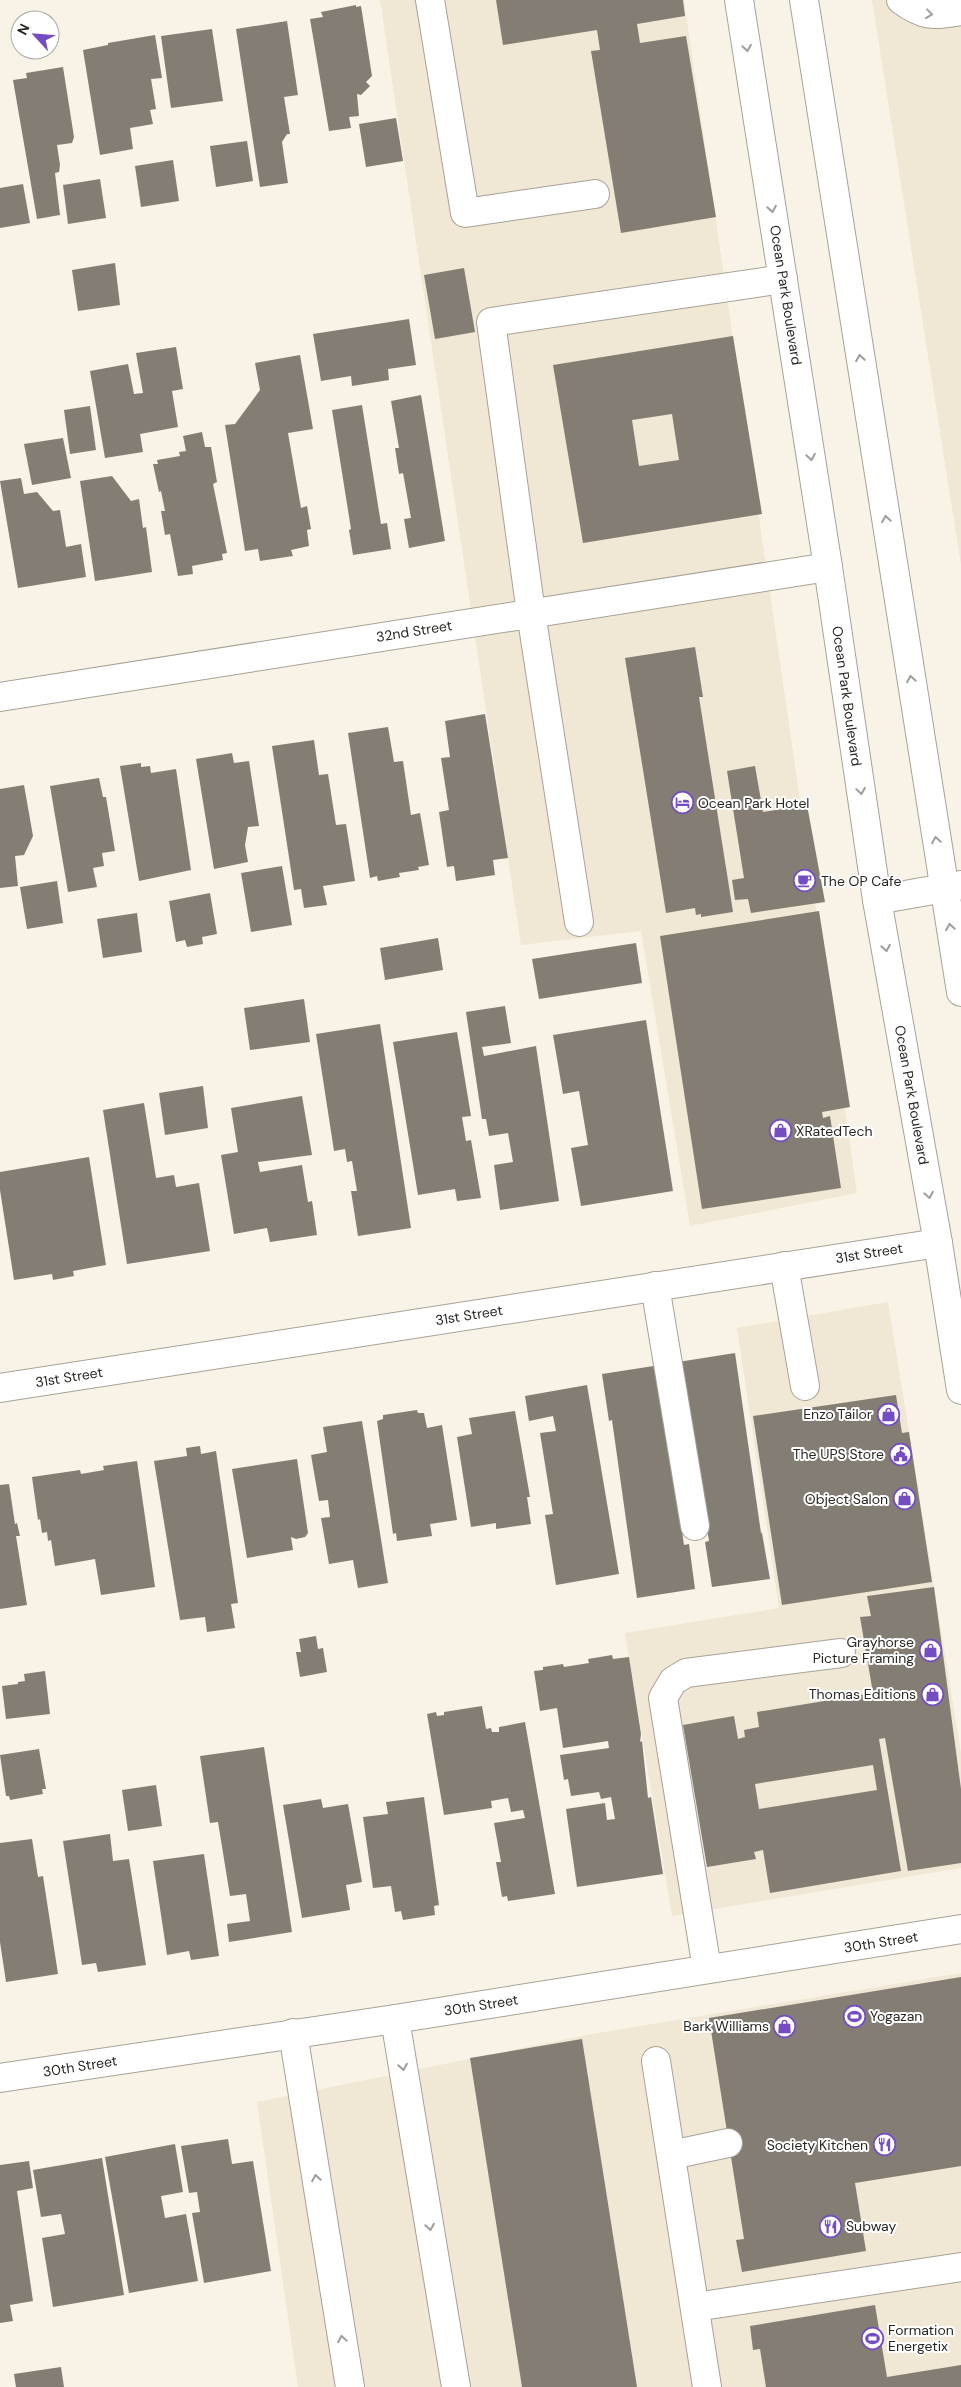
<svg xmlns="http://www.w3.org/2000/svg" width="961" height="2387" viewBox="0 0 961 2387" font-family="'DM Sans',sans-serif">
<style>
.built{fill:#f0e7d4}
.building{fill:#837d73;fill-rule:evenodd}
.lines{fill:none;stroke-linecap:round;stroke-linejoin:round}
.minor-casing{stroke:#a7a297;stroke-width:30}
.minor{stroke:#fff;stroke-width:28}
.oneway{stroke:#9f9e9c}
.labels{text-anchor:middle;stroke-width:4;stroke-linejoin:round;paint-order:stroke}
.street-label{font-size:14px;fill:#292722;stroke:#fff}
.poi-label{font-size:14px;fill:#292722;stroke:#fff;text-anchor:end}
</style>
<rect width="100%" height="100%" fill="#f9f3e7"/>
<g class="built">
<polygon points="380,0 684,0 857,1193 690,1226 641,931 521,945"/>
<polygon points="872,0 961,0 961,565"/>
<polygon points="888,1302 961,1753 961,1868 672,1916 625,1633 779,1608 737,1328"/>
<polygon points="961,1973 961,2387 298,2387 257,2102 592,2034"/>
</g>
<g class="building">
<polygon points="496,0 683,0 685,16 637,24 640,43 686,36 716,217 621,233 591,51 600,50 597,30 503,45"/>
<polygon points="356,5 356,7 361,6 372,76 366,82 370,86 361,95 357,94 359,116 349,117 351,128 329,131 310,19 323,17 321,12"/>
<polygon points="287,21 298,95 284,97 290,134 287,134 282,142 288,183 260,187 236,29"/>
<polygon points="212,29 223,101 171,108 161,36"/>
<polygon points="155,35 162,78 151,79 156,109 150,110 153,124 130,128 133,149 100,155 83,50 108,45 108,43"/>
<polygon points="63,67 74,137 72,143 57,145 60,165 59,172 55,173 60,215 37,219 13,80 27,78 26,73"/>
<polygon points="396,118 403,161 366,167 359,124"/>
<polygon points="247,141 253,181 216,187 210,146"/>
<polygon points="173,160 179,201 141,207 135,166"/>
<polygon points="100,179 106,218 68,224 63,185"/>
<polygon points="23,184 30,223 0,228 0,188"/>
<polygon points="115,263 120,305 78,311 72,270"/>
<polygon points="464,268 475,332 435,339 424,275"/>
<polygon points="409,319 416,365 388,369 389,380 352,386 351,376 321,381 313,334"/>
<path d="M733 336 762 514 583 543 553 365ZM672 414 679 460 639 466 632 420Z"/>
<polygon points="176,347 183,389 172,391 178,427 140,434 143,452 105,458 90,371 128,364 134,394 143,393 136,353"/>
<polygon points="300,355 313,429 288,433 301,508 307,506 311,529 307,530 309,546 291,550 293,556 260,561 258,549 245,551 225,425 235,424 260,390 255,363"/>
<polygon points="421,395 445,541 409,548 404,519 411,518 403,473 399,474 395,448 399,448 391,401"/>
<polygon points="362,405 381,524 387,523 391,549 353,555 349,530 351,529 332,410"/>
<polygon points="90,406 96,450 70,454 64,410"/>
<polygon points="202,432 205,447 211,447 217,482 213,484 227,553 222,554 223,560 192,566 193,574 178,576 170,534 165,535 161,511 165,511 161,491 159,492 153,464 158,464 157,460 180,456 179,452 186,451 183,436"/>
<polygon points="63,438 71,478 32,485 24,444"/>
<polygon points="112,476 131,501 139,499 143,528 146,527 152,572 95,581 80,481"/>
<polygon points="21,478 24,494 37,492 53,511 60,510 66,547 81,544 86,577 18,588 0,481"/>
<polygon points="695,647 703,697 699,697 733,912 701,917 701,914 696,915 695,908 666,913 625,658"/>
<polygon points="485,714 508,858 493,860 495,875 456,881 454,866 447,867 439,812 449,810 441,758 450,757 445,721"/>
<polygon points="388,727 394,762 403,761 411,815 420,813 429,865 418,867 419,870 399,873 400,877 378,881 377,876 370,878 348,733"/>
<polygon points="314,740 319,775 328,774 336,825 346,824 355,881 323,886 327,905 304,908 301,889 294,890 272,746"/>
<polygon points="232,753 234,763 249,761 259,826 248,827 245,845 248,862 214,869 196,759"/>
<polygon points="141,763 141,767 150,766 151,773 176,769 191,870 139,881 120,766"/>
<polygon points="755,766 763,812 807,805 825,902 751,913 748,899 735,900 732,880 744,878 727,771"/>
<polygon points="99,778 103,797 106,797 115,851 102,853 104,866 93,868 97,887 68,892 50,786"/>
<polygon points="24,785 33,836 24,855 15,856 18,886 0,888 0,789"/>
<polygon points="282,866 292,925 251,932 241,873"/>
<polygon points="57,881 63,923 27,929 20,887"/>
<polygon points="210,893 217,934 202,937 203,944 187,947 185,940 176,942 169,901"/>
<polygon points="819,911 850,1107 822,1112 823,1118 830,1116 841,1188 702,1209 660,936"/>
<polygon points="137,913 142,952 103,958 97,919"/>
<polygon points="438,938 443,970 385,980 380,948"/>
<polygon points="636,943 642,983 539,999 532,959"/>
<polygon points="304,999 310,1042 250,1050 244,1008"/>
<polygon points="505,1006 511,1043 482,1047 484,1056 536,1046 559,1201 500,1210 494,1165 513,1162 508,1133 489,1136 486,1119 482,1119 466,1012"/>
<polygon points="646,1020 673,1191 581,1206 571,1148 588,1145 579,1091 563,1094 553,1035"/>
<polygon points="380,1024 411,1228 358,1236 351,1191 357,1191 352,1161 347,1162 345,1149 334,1151 316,1034"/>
<polygon points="457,1032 471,1116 462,1117 466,1141 471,1140 481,1198 457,1201 455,1189 418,1195 393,1042"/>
<polygon points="203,1086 208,1128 165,1135 159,1093"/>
<polygon points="302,1096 312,1155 258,1162 260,1172 302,1165 308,1202 312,1201 317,1235 270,1242 267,1228 234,1234 221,1155 238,1152 231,1108"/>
<polygon points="144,1103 156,1178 174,1175 176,1187 199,1183 210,1251 127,1264 103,1110"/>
<polygon points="89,1157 106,1265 73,1271 74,1276 53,1280 52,1274 14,1280 0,1190 0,1172"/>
<polygon points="735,1353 761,1533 762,1533 770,1579 712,1587 705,1542 709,1541 688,1408 678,1362"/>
<polygon points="660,1365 664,1412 684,1545 689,1544 695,1589 637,1598 612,1420 609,1421 602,1374"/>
<polygon points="587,1385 619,1574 556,1585 545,1515 553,1514 540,1433 556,1431 553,1416 529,1421 525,1396"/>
<polygon points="896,1395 902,1433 909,1432 932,1582 782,1605 753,1416"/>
<polygon points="417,1410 418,1413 424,1413 427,1428 442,1425 457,1520 430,1524 432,1536 397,1541 396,1533 393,1534 377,1421 383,1419 383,1415"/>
<polygon points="515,1411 530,1497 527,1497 531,1524 496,1529 496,1523 471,1527 457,1437 472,1434 469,1418"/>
<polygon points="362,1421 388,1583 358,1588 353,1560 329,1564 321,1518 330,1517 328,1500 319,1501 311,1455 327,1452 323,1427"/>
<polygon points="200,1446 201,1454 216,1451 238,1603 231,1604 235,1628 207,1632 205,1617 180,1620 154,1461 187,1456 186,1448"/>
<polygon points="297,1459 308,1533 305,1537 296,1539 291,1537 293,1550 247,1558 232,1469"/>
<polygon points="137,1461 155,1587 101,1595 95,1559 55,1566 51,1540 48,1541 47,1532 42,1533 40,1519 38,1520 32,1477 80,1470 81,1474 104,1470 103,1466"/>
<polygon points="9,1484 15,1524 17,1523 20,1536 16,1536 27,1605 0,1609 0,1485"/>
<path d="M934 1587 961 1789V1863L908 1871 885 1738 879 1739 901 1871 770 1893 763 1850 754 1852 756 1859 707 1867 683 1725 734 1716 738 1739 745 1737 744 1730 759 1727 757 1712 873 1693 860 1617 871 1616 867 1596ZM873 1765 877 1790 759 1809 755 1784Z"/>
<polygon points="316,1636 318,1649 323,1648 327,1672 300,1677 296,1652 301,1652 299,1639"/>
<polygon points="612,1655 613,1659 629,1657 641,1734 640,1742 642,1741 648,1798 651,1797 663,1874 577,1887 566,1809 605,1803 607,1820 615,1819 611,1797 601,1799 599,1792 571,1796 568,1779 564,1780 560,1755 609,1748 608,1741 563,1748 557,1708 540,1711 534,1671 543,1670 543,1667 563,1664 564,1667 589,1663 588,1659"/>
<polygon points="45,1671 50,1714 6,1719 2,1686 18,1684 18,1682 25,1681 24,1674"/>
<polygon points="482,1706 486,1729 491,1728 492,1732 499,1732 499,1727 525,1722 555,1894 508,1901 507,1896 502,1897 496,1862 501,1862 494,1823 525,1818 523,1810 511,1812 508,1798 491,1801 492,1808 444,1815 427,1714 436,1712 437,1716 444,1715 444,1712"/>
<polygon points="264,1747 292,1932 229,1942 227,1924 250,1921 246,1894 230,1896 218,1822 210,1823 200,1756"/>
<polygon points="39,1749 46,1789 42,1789 43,1794 10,1800 9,1796 6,1796 0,1755"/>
<polygon points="156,1785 162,1826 128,1831 122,1790"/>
<polygon points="424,1797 439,1905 434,1906 435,1915 403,1920 401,1911 395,1912 391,1886 373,1888 363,1817 388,1814 386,1802"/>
<polygon points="321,1799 323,1808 348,1804 362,1882 346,1885 350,1910 302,1918 283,1805"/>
<polygon points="110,1834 113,1861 129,1859 146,1965 98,1972 96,1963 82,1965 63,1841"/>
<polygon points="32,1839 38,1877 43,1876 58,1974 6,1982 0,1942 0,1843"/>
<polygon points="204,1854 219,1956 191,1960 189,1951 167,1955 153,1861"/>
<polygon points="961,1977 961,2166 855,2183 866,2251 742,2272 736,2240 744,2239 709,2018"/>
<polygon points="582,2039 637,2387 522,2387 470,2058"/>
<polygon points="228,2139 232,2164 253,2161 271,2271 204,2283 192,2213 200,2212 197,2192 189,2193 181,2146"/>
<polygon points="175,2144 183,2192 161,2196 165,2218 186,2214 198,2281 129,2293 105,2157"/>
<polygon points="102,2158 124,2295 53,2307 42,2238 65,2234 61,2214 41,2217 33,2170"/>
<polygon points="29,2161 33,2188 17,2191 33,2301 10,2305 13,2321 0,2323 0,2165"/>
<polygon points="875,2305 887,2377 961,2365 961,2387 766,2387 760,2349 753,2350 750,2326"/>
<polygon points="61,2367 64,2387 16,2387 14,2374"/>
</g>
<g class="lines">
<defs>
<g id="minor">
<polyline points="430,0 465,213 595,194"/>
<polyline points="739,0 828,567 877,900 938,1243 961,1390"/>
<polyline points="804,0 961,992"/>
<path d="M901 0C924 17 934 16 961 11"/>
<polyline points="0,697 828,567"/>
<polyline points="877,900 961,885"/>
<polyline points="579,922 531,613 491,322 783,279"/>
<polyline points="784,1266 805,1386"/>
<polyline points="655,1286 695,1526"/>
<polyline points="0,1388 938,1243"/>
<polyline points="707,1969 663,1698 673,1681 686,1673 841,1653"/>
<polyline points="395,2019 456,2387"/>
<polyline points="293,2033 350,2387"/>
<polyline points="656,2061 707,2387"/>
<polyline points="0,2078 395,2019 961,1929"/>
<polyline points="671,2155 728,2143"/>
<polyline points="695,2307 961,2267"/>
</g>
</defs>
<use href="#minor" class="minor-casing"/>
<use href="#minor" class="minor"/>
</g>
<defs><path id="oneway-chevron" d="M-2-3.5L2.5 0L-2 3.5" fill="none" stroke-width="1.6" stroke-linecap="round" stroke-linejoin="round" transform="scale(1.25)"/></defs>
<g class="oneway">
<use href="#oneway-chevron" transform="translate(929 14) rotate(7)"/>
<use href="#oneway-chevron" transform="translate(747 48) rotate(81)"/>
<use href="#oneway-chevron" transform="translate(772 209) rotate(81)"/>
<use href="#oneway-chevron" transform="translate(860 358) rotate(-99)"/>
<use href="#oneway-chevron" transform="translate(811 457) rotate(81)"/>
<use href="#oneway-chevron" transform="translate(886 519) rotate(-99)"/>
<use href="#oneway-chevron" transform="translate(911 679) rotate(-99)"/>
<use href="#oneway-chevron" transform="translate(861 791) rotate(81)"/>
<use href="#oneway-chevron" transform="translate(936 840) rotate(-99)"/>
<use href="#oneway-chevron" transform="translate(950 927) rotate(-99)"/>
<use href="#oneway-chevron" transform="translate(886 948) rotate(80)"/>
<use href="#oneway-chevron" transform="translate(929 1195) rotate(80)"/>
<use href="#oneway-chevron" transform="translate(403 2067) rotate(81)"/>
<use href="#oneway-chevron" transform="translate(316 2178) rotate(-99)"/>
<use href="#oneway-chevron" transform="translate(430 2227) rotate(81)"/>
<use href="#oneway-chevron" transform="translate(342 2339) rotate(-99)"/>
</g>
<defs>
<symbol id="hotel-ring" viewBox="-11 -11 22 22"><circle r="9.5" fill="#fff" stroke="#754cc4" stroke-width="1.5"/><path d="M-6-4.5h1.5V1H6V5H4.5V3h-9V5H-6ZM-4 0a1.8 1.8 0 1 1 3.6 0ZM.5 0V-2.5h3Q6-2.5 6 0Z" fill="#754cc4"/></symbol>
<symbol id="cafe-ring" viewBox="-11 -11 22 22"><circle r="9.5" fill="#fff" stroke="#754cc4" stroke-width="1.5"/><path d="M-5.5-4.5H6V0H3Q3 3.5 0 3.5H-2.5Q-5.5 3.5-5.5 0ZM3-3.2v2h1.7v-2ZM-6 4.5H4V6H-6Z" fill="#754cc4"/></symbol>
<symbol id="shop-ring" viewBox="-11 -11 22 22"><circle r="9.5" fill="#fff" stroke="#754cc4" stroke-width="1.5"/><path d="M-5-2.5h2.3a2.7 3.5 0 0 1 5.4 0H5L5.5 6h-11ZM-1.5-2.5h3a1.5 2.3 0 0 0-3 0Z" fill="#754cc4"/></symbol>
<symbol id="civic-ring" viewBox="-11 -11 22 22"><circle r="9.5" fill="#fff" stroke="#754cc4" stroke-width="1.5"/><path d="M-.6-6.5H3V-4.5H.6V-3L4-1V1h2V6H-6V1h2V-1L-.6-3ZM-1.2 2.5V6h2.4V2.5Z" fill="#754cc4"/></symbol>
<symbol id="stadium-ring" viewBox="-11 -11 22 22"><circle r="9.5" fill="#fff" stroke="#754cc4" stroke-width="1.5"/><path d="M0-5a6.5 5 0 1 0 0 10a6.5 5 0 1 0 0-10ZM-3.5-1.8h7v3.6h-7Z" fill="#754cc4"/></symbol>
<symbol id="restaurant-ring" viewBox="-11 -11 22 22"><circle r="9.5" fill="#fff" stroke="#754cc4" stroke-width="1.5"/><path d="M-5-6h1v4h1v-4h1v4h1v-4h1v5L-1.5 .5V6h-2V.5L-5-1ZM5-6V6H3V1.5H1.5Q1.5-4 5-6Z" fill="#754cc4"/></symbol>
</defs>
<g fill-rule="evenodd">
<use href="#hotel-ring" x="670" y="790" width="25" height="25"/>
<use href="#cafe-ring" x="792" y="868" width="25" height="25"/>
<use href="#shop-ring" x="768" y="1118" width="25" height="25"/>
<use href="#shop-ring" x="876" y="1402" width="25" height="25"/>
<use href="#civic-ring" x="888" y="1442" width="25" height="25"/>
<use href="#shop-ring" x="892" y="1486" width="25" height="25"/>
<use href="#shop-ring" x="918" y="1638" width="25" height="25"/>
<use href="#shop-ring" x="920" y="1682" width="25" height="25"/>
<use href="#stadium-ring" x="842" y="2004" width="25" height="25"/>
<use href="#shop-ring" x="772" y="2014" width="25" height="25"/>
<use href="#restaurant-ring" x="872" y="2132" width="25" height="25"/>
<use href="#restaurant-ring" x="818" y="2214" width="25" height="25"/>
<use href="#stadium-ring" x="860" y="2326" width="25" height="25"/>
</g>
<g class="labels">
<g class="street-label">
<text transform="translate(786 295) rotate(81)" y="5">Ocean Park Boulevard</text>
<text transform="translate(414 631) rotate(-9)" y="5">32nd Street</text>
<text transform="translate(847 696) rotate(82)" y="5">Ocean Park Boulevard</text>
<text transform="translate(912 1095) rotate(80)" y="5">Ocean Park Boulevard</text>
<text transform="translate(869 1253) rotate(-9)" y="5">31st Street</text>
<text transform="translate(469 1315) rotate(-9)" y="5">31st Street</text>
<text transform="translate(69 1377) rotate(-9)" y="5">31st Street</text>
<text transform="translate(881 1942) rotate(-9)" y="5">30th Street</text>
<text transform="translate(481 2005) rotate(-9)" y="5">30th Street</text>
<text transform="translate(80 2066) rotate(-9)" y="5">30th Street</text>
</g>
<g class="poi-label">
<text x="698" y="808" text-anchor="start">Ocean Park Hotel</text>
<text x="821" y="886" text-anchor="start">The OP Cafe</text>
<text x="796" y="1136" text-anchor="start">XRatedTech</text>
<text x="872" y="1419">Enzo Tailor</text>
<text x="884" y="1459">The UPS Store</text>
<text x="888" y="1504">Object Salon</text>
<text x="914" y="1647">Grayhorse<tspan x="914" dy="16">Picture Framing</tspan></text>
<text x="916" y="1699">Thomas Editions</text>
<text x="870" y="2021" text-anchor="start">Yogazan</text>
<text x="769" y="2031">Bark Williams</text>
<text x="868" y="2150">Society Kitchen</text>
<text x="846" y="2231" text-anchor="start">Subway</text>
<text x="888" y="2335" text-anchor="start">Formation<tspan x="888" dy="16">Energetix</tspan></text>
</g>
</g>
<g transform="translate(35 35) rotate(296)"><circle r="24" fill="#ffffff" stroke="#a9a9a7"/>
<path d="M0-4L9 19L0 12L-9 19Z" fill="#754cc4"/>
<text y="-8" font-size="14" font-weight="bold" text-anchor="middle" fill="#292722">N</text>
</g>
</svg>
